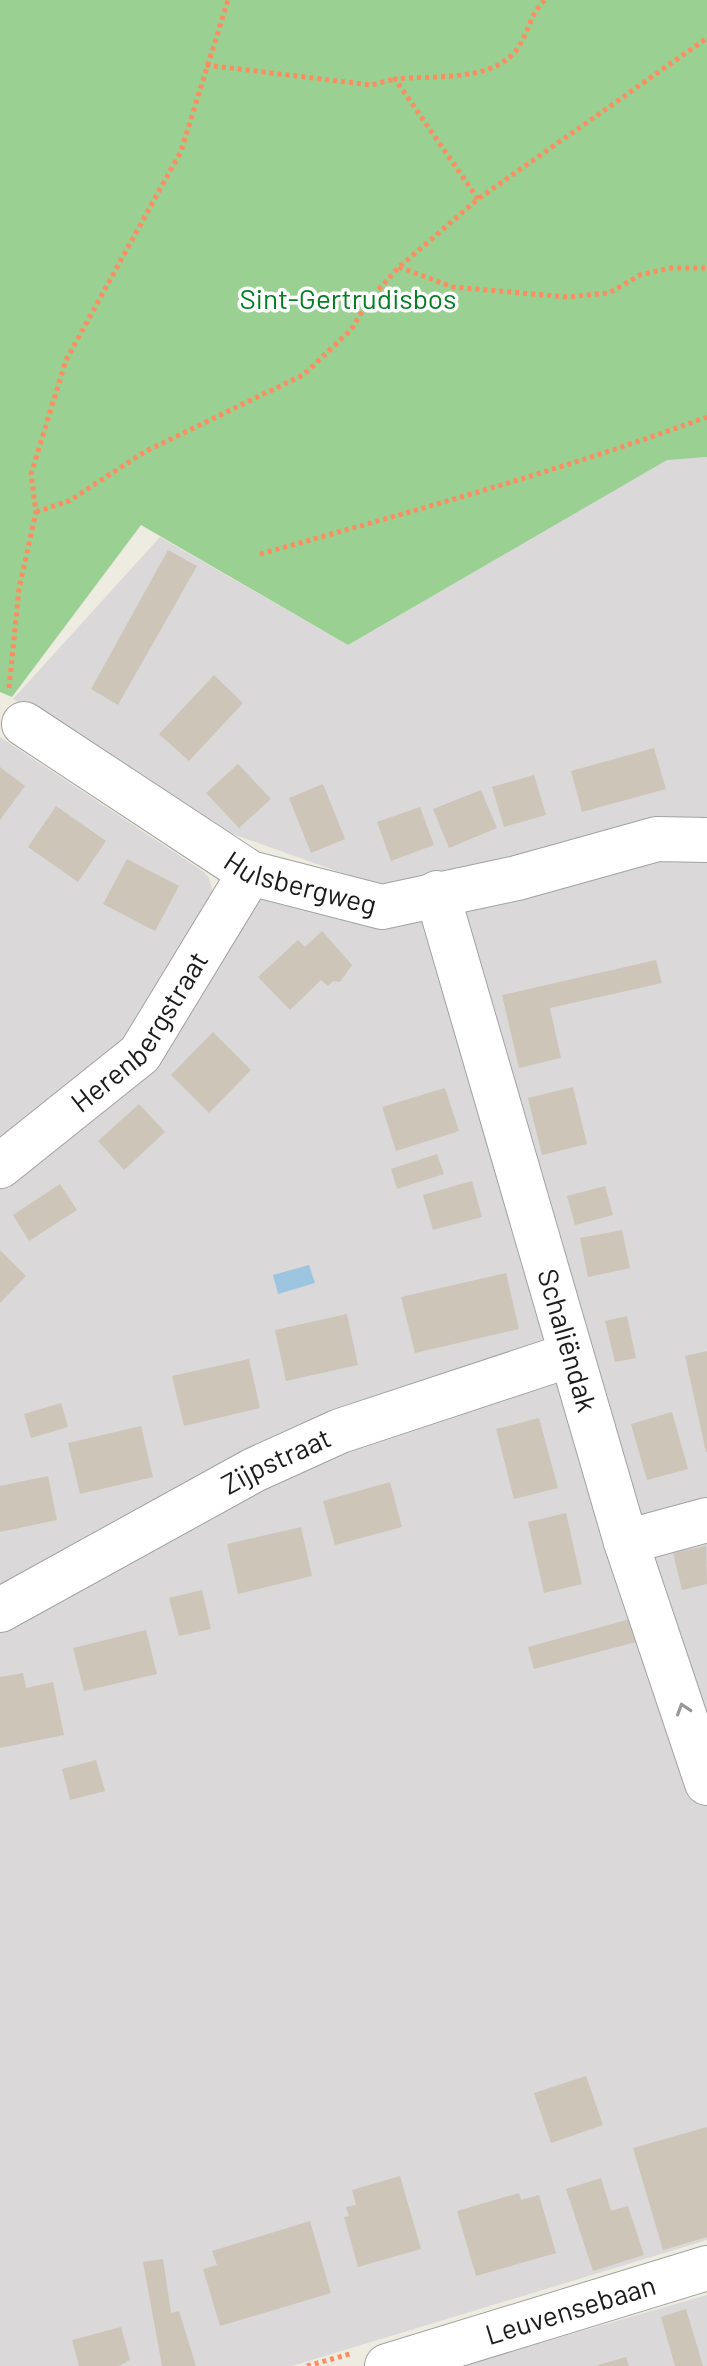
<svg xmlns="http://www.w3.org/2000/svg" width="707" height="2366" viewBox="0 0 707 2366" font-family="Barlow,sans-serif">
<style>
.residential{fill:#dad8d8}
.forest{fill:#9ad092}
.water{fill:#9dc5df}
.building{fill:#cec5b9}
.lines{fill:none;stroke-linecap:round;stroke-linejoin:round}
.minor-casing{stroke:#a2a2a2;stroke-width:46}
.path{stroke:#ff8b60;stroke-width:5;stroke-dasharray:4 4;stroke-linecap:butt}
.minor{stroke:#fff;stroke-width:44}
.oneway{stroke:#989898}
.labels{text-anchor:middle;stroke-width:7;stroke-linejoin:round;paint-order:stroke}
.park-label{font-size:28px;fill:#057e23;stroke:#fff}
.street-label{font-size:28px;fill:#1b1b1b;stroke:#fff}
</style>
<rect width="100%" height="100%" fill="#eeebe0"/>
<g class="residential">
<polygon points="707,457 707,2240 292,2366 0,2366 0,737 204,872 209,878 214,897 257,902 265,895 370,883 191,819 101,754 13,699 160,537 348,645 667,459"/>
<polygon points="707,2295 707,2366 460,2366"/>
</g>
<polygon class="forest" points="0,0 707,0 707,457 667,460 348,645 141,525 12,697 0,692"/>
<polygon class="water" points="309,1265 315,1283 278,1294 273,1275"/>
<g class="building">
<polygon points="168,550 197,566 118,705 91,689"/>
<polygon points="214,675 243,703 189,761 159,734"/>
<polygon points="654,748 666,789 582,812 571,771"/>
<polygon points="238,764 271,799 239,828 206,793"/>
<polygon points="0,767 25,786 0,820"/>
<polygon points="534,775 546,815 504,827 492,787"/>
<polygon points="323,784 345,839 311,853 289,798"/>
<polygon points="481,790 497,828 449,848 433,809"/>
<polygon points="56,806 106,841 78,882 28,847"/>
<polygon points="420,807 434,845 391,861 377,822"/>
<polygon points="127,859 179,886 155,931 103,904"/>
<polygon points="322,931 352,965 340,982 333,981 328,986 321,980 290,1010 258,977 298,940 305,947"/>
<polygon points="656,960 662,983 550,1008 561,1058 519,1068 502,995"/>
<polygon points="213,1032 251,1070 209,1113 171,1075"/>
<polygon points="573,1087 587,1144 542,1155 528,1098"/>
<polygon points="445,1088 459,1131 396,1151 382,1107"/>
<polygon points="139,1104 165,1132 124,1170 98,1141"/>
<polygon points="437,1154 444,1174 397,1189 391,1169"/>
<polygon points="472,1181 482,1217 433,1230 423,1195"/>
<polygon points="60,1184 77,1210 29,1241 13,1215"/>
<polygon points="605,1186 613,1215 575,1225 567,1196"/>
<polygon points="622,1230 630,1268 588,1277 580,1238"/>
<polygon points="0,1250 26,1276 0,1303"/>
<polygon points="506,1273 519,1329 415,1353 401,1297"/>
<polygon points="347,1314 358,1365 286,1381 275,1330"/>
<polygon points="627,1316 636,1358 615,1362 605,1321"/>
<polygon points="707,1351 707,1452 706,1452 685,1356"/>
<polygon points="249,1359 260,1408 184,1426 172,1376"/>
<polygon points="61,1403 68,1427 31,1438 24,1414"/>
<polygon points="672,1412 688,1469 647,1480 631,1424"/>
<polygon points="539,1418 558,1488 514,1499 496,1429"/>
<polygon points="141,1426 153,1477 80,1494 68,1443"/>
<polygon points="48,1476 57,1520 0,1532 0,1486"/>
<polygon points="390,1482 402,1527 335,1545 323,1501"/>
<polygon points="566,1513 582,1584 544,1593 528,1522"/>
<polygon points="301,1527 312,1576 238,1594 227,1544"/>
<polygon points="706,1546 707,1584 682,1590 673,1553"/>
<polygon points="202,1590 211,1629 179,1636 169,1598"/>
<polygon points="630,1619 636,1642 534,1669 528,1647"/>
<polygon points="146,1630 157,1674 84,1691 73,1648"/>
<polygon points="23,1673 26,1688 53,1682 64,1735 0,1748 0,1677"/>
<polygon points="96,1760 105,1791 70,1800 62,1769"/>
<polygon points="586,2076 603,2125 551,2143 534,2093"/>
<polygon points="707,2127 707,2237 663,2250 633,2148"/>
<polygon points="400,2176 421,2249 358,2267 344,2217 349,2216 346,2207 356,2205 352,2190"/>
<polygon points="601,2178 611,2211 628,2206 644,2255 593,2271 566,2189"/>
<polygon points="519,2193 521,2200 539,2195 556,2253 476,2276 457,2211"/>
<polygon points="310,2221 331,2293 220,2326 203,2269 217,2265 212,2251"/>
<polygon points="163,2259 171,2313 179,2311 196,2366 162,2366 143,2262"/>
<polygon points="686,2309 703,2366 675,2366 661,2317"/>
<polygon points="121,2327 130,2360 119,2366 79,2366 72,2340"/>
<polygon points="626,2357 629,2366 598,2366 598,2365"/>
</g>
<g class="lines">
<defs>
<g id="minor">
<path id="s1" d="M24 724 250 873 382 907 517 878 657 839 707 840"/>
<path id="s2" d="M437 893 626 1542 707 1783"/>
<path id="s3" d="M0 1166 140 1054 250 873"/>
<polyline points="626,1542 707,1520"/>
<path id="s4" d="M0 1610 254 1470 340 1431 570 1355"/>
<path id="s5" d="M387 2366 707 2268"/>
</g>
</defs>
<use href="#minor" class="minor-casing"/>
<g class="path">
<polyline points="206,65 371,85 395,79"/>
<path d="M478 199 395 79C432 75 493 83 518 48 529 31 530 14 545 0"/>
<polyline points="399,267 453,287 567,297 609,293 640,275 670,268 707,268"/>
<polyline points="36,512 69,501 146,451 303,375 351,330 368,301 399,267 478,199 707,38"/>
<path d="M260 554C410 512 560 471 707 417"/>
<polyline points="9,688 19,589 36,512 31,474 66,360 181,151 228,0"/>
<polyline points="307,2366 353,2353"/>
</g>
<use href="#minor" class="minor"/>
</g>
<defs><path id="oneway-chevron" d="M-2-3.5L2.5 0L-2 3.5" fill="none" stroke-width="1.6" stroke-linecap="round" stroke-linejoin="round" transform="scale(2)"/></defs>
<use class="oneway" href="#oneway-chevron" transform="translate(683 1709) rotate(-108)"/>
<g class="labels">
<g class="park-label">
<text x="348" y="309">Sint-Gertrudisbos</text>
</g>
<g class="street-label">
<text dy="10" stroke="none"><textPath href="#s1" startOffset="322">Hulsbergweg</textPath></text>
<text dy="10" stroke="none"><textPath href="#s3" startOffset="196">Herenbergstraat</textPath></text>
<text dy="10" stroke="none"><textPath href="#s2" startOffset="466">Schaliëndak</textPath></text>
<text dy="10" stroke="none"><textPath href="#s4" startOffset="314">Zijpstraat</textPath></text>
<text dy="10" stroke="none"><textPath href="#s5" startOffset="192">Leuvensebaan</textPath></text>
</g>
</g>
</svg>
